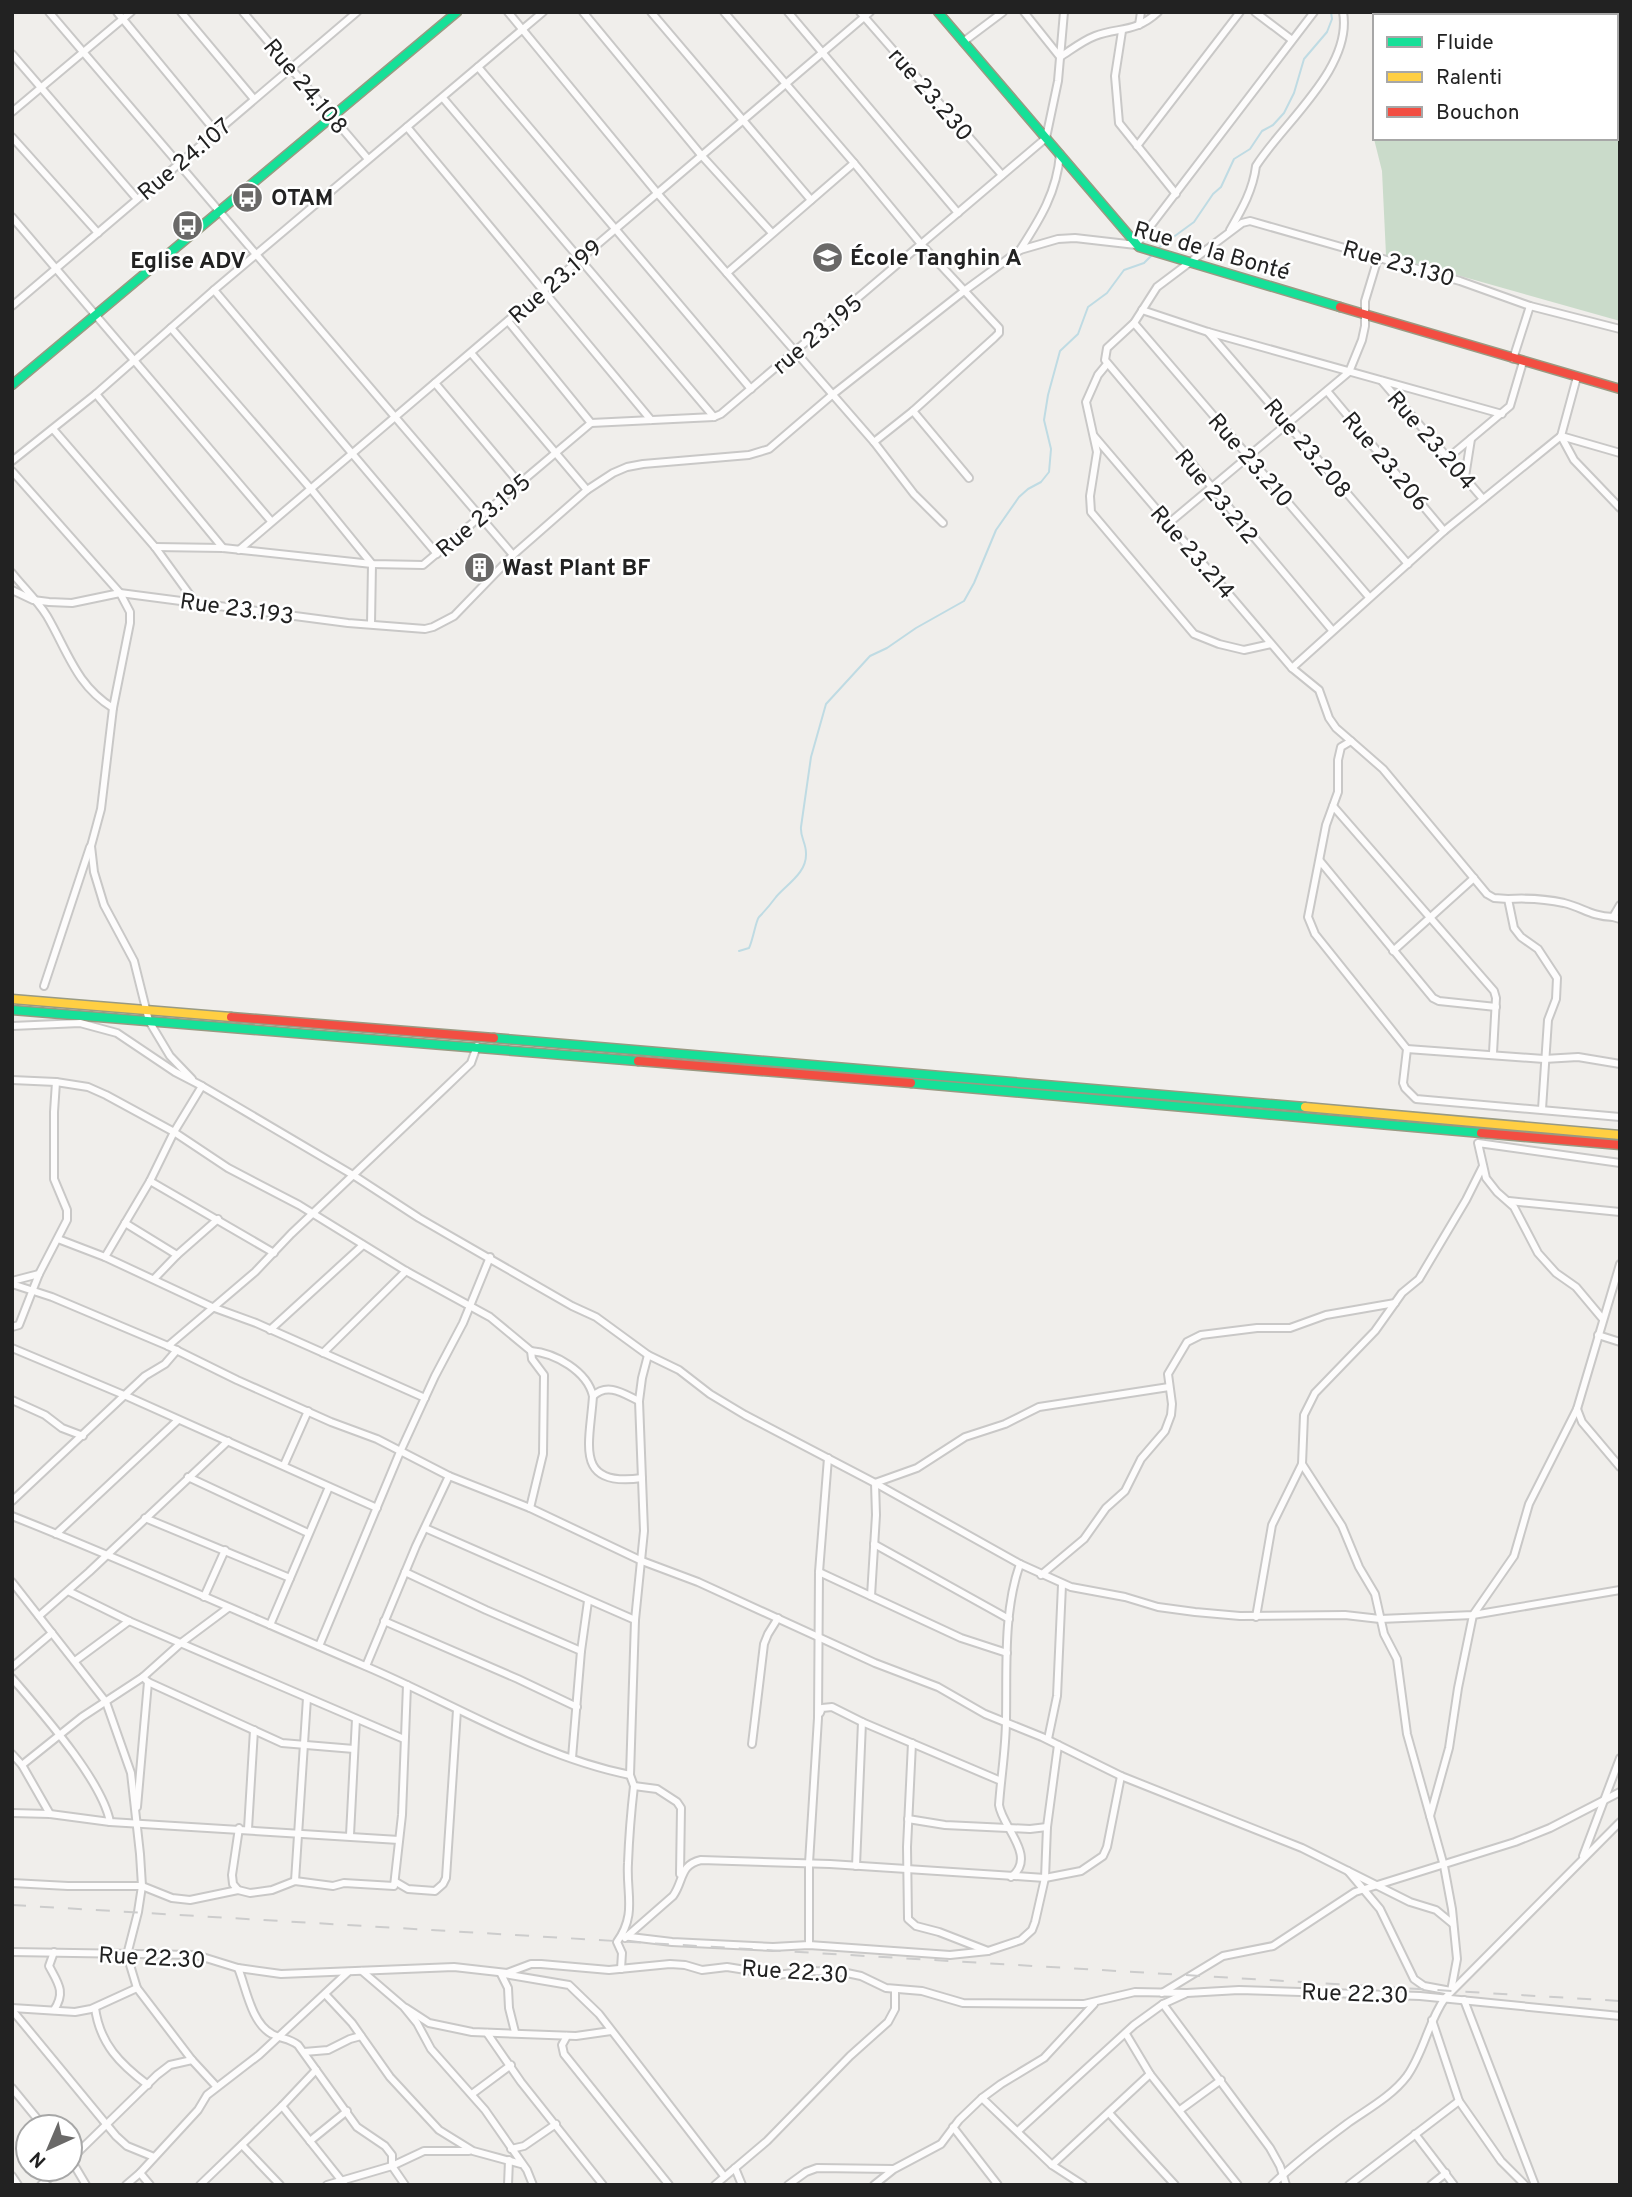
<svg xmlns="http://www.w3.org/2000/svg" width="1632" height="2197" viewBox="0 0 1632 2197" font-family="Overpass,sans-serif">
<style>
.cemetery{fill:#cadbca}
.lines{fill:none;stroke-linecap:round;stroke-linejoin:round}
.stream{stroke:#bfdbe3;stroke-width:2}
.street-casing{stroke:#c9c8c7;stroke-width:10}
.fast-casing{stroke:#999a82;stroke-width:11}
.slow-casing{stroke:#999a82;stroke-width:11}
.jam-casing{stroke:#999a82;stroke-width:11}
.street{stroke:#fdfcfc;stroke-width:6}
.fast{stroke:#16e098;stroke-width:8}
.slow{stroke:#ffcf43;stroke-width:8}
.jam{stroke:#f24e42;stroke-width:8}
.rail{stroke:#ccc;stroke-width:2;stroke-dasharray:14 14;stroke-linecap:butt}
.labels{text-anchor:middle;stroke-width:5;stroke-linejoin:round;paint-order:stroke}
.street-label{font-size:23px;fill:#222;stroke:#fff}
.poi-label{font-size:23px;font-weight:bold;fill:#222;stroke:#fff;text-anchor:start}
</style>
<rect width="100%" height="100%" fill="#f0eeeb"/>
<polygon class="cemetery" points="1518,12 1620,12 1620,321 1386,255 1382,171 1372,131 1375,128 1375,138 1616,138 1616,16 1517,16"/>
<g class="lines">
<g class="stream">
<polyline points="1157,249 1194,222 1213,194 1221,187 1234,159 1250,149 1262,131 1273,125 1284,113 1294,93 1304,59 1327,32 1332,19 1331,12"/>
<path d="M739 951 749 948C753 940 756 920 759 917 765 911 770 905 776 897 787 884 807 873 806 853 806 843 800 837 801 827L811 757 826 704 870 656 887 648 916 628 964 601 974 583 996 530 1019 497 1028 489 1041 482 1049 472 1051 449 1044 420 1048 395 1060 351 1078 334 1088 307 1107 293 1124 270 1144 263 1151 256"/>
</g>
<defs>
<g id="street">
<polyline points="49,12 513,555"/>
<polyline points="117,12 216,132"/>
<polyline points="181,12 254,99"/>
<polyline points="243,12 368,159"/>
<polyline points="508,12 658,194 874,442 914,494 943,523"/>
<polyline points="583,12 702,156 772,233"/>
<polyline points="651,12 811,200"/>
<polyline points="724,12 854,163 921,244 999,328 999,333 994,338 913,411 874,442"/>
<polyline points="788,12 958,213"/>
<polyline points="860,12 1002,175"/>
<path d="M1024 12 1060 57C1071 50 1082 41 1095 36 1119 27 1135 33 1158 12"/>
<polyline points="1255,12 1292,40"/>
<polyline points="1139,25 1141,12"/>
<polyline points="1122,31 1115,76 1119,123 1176,194"/>
<polyline points="963,42 1003,12"/>
<polyline points="12,54 137,199"/>
<polyline points="478,67 751,389"/>
<polyline points="443,98 714,417"/>
<polyline points="12,112 131,12"/>
<polyline points="407,127 651,420"/>
<polyline points="12,137 98,233"/>
<polyline points="1137,146 1240,12"/>
<polyline points="12,217 271,521"/>
<path d="M1230 230C1242 209 1253 190 1256 166 1283 123 1353 68 1343 12"/>
<path d="M1020 250C1040 219 1057 192 1060 154"/>
<polyline points="727,273 854,163"/>
<polyline points="214,290 437,554"/>
<polyline points="12,306 357,12"/>
<polyline points="1142,310 1208,332 1502,414"/>
<polyline points="508,321 591,423"/>
<polyline points="1134,323 1369,597"/>
<polyline points="171,328 311,489 372,564 371,624"/>
<polyline points="1208,332 1408,564"/>
<polyline points="471,353 587,490"/>
<polyline points="1513,359 1530,306"/>
<polyline points="1107,364 1098,375 1086,402 1097,452 1090,496 1091,512 1194,634 1219,644 1244,650 1271,644"/>
<polyline points="1382,381 1483,499"/>
<polyline points="435,383 520,484"/>
<polyline points="1327,391 1444,531"/>
<polyline points="96,394 223,548"/>
<polyline points="913,411 969,478"/>
<polyline points="53,429 155,547 195,602"/>
<polyline points="1094,436 1292,668 1319,690 1329,718 1336,728 1351,741 1341,747 1338,760 1338,792 1326,825 1308,917 1315,934 1407,1049 1403,1083 1405,1088 1416,1099 1620,1117"/>
<polyline points="1561,436 1574,460 1620,508"/>
<polyline points="1561,436 1620,453"/>
<polyline points="1448,458 1510,406 1523,362"/>
<polyline points="12,461 96,394 214,290 543,12"/>
<polyline points="12,471 120,593 130,612 130,623 113,708 101,809 91,846 94,872 104,905 134,961 149,1021 170,1056 192,1079"/>
<polyline points="1465,477 1471,439"/>
<polyline points="1169,523 1349,372 1362,340 1365,326 1365,301 1378,258"/>
<polyline points="155,547 223,548 372,564 423,565 591,423 714,417 721,414 1046,138 1058,81 1064,12"/>
<polyline points="239,550 870,12"/>
<path d="M12 573C23 587 38 601 47 616 68 652 76 685 113 708"/>
<polyline points="12,590 33,600 49,602 72,603 120,593 348,623 425,629 433,627 454,616 513,555 587,490 613,473 627,467 643,464 749,455 769,449 832,395 964,291 1020,250 1058,239 1075,238 1136,245 1314,12"/>
<polyline points="1332,630 1105,360 1107,348 1134,323 1157,287 1242,223 1250,221 1460,281 1530,306 1620,329"/>
<polyline points="1292,668 1444,531 1561,436 1577,377"/>
<polyline points="1351,741 1383,769 1487,894 1494,898 1508,899 1514,928 1521,937 1538,949 1557,978 1556,999 1548,1020 1542,1109"/>
<polyline points="1333,806 1494,991 1496,998 1493,1053"/>
<polyline points="1320,861 1433,998 1439,1001 1496,1007"/>
<path d="M1508 899C1526 898 1546 899 1564 903 1584 908 1590 916 1613 917"/>
<polyline points="1620,905 1613,917 1620,919"/>
<polyline points="1393,951 1474,878"/>
<polyline points="44,986 90,847"/>
<polyline points="12,1026 80,1023 117,1033 175,1072 202,1086 353,1175 419,1218 572,1306 596,1317 648,1355 679,1370 710,1394 745,1415 875,1483 1020,1564 1071,1587 1125,1597 1158,1607 1195,1612 1240,1616 1345,1615 1380,1619 1473,1615 1620,1590"/>
<polyline points="1407,1049 1544,1059 1578,1057 1620,1064"/>
<polyline points="12,1080 56,1082 88,1087 106,1095 174,1132 228,1168 299,1205 406,1271 490,1317 531,1351 532,1359 544,1375 543,1454 530,1508"/>
<polyline points="150,1181 274,1253"/>
<polyline points="1509,1201 1620,1212"/>
<polyline points="125,1223 177,1255"/>
<polyline points="58,1239 105,1257 212,1307 256,1323 425,1398"/>
<polyline points="105,1257 150,1181 174,1132 202,1086"/>
<polyline points="154,1279 177,1255 218,1219"/>
<polyline points="12,1281 39,1274"/>
<polyline points="12,1284 52,1297 168,1346 237,1380 331,1422 377,1439 449,1476 530,1508 642,1561 698,1582 875,1663 938,1687 985,1714 1042,1737 1121,1776 1302,1848 1410,1902 1436,1910 1453,1924"/>
<polyline points="1602,1318 1576,1287 1556,1273 1538,1253 1514,1207 1497,1192 1486,1178 1478,1143 1620,1163"/>
<polyline points="12,1327 19,1325 39,1274 67,1220 67,1210 54,1179 54,1112 56,1082"/>
<polyline points="270,1330 363,1245"/>
<polyline points="1598,1335 1620,1342"/>
<polyline points="168,1346 255,1272 291,1234 447,1086 471,1063 477,1046"/>
<polyline points="12,1348 124,1395 377,1508"/>
<path d="M531 1351C555 1353 587 1371 593 1396 590 1443 573 1488 642 1478"/>
<polyline points="323,1353 406,1271"/>
<path d="M593 1396C608 1382 624 1394 639 1401"/>
<polyline points="12,1400 45,1415 62,1428 83,1436"/>
<polyline points="1577,1409 1582,1422 1620,1467"/>
<polyline points="1302,1464 1342,1526 1359,1567 1375,1594 1384,1634 1397,1659 1407,1734 1444,1866 1452,1909 1457,1959 1451,1991 1424,1986 1414,1979 1380,1909 1348,1871"/>
<polyline points="284,1465 308,1411"/>
<polyline points="188,1477 308,1533"/>
<polyline points="12,1501 145,1376 165,1364 177,1350"/>
<path d="M12 1516C131 1563 248 1616 365 1666 453 1703 536 1756 630 1775"/>
<polyline points="145,1518 290,1578"/>
<polyline points="425,1528 635,1620"/>
<polyline points="56,1534 178,1420"/>
<polyline points="874,1544 1009,1619"/>
<polyline points="405,1572 486,1610 581,1651"/>
<polyline points="819,1572 961,1638 1007,1653"/>
<polyline points="1041,1575 1084,1539 1106,1508 1125,1491 1141,1459 1165,1431 1171,1415 1172,1404 1168,1374 1187,1342 1201,1335 1257,1328 1290,1328 1326,1315 1395,1303"/>
<polyline points="12,1582 106,1702 131,1773 140,1854 142,1886 138,1912 127,1955 137,1988 192,2060 216,2086"/>
<polyline points="68,1591 129,1621 404,1739"/>
<polyline points="871,1596 876,1515 875,1483 917,1468 965,1437 1005,1424 1039,1407 1169,1387"/>
<polyline points="204,1597 225,1550"/>
<polyline points="39,1616 89,1572 228,1441"/>
<polyline points="1256,1617 1272,1525 1302,1464 1304,1415 1315,1393 1375,1331 1402,1293 1419,1279 1466,1200 1483,1166"/>
<polyline points="384,1621 518,1679 577,1707"/>
<polyline points="270,1625 329,1487"/>
<polyline points="319,1646 400,1452 435,1376 463,1323 490,1257"/>
<polyline points="75,1661 129,1621"/>
<polyline points="366,1666 416,1546 449,1476"/>
<polyline points="12,1667 52,1633"/>
<polyline points="143,1677 148,1682 282,1743 354,1749"/>
<path d="M12 1678C41 1712 102 1780 110 1822"/>
<polyline points="820,1713 822,1708 832,1707 862,1722 1001,1781"/>
<polyline points="1048,1739 1057,1696 1062,1585"/>
<polyline points="912,1743 907,1847 908,1919 916,1926 939,1932 988,1951"/>
<polyline points="752,1744 764,1644 768,1634 778,1618"/>
<polyline points="12,1754 22,1765 50,1814"/>
<polyline points="572,1758 581,1651 588,1601"/>
<polyline points="22,1765 82,1717 143,1677 181,1643 228,1608"/>
<polyline points="634,1786 657,1789 677,1802 681,1808 680,1874"/>
<polyline points="137,1807 148,1682"/>
<polyline points="12,1813 50,1814 110,1822 399,1840"/>
<polyline points="1430,1816 1449,1748 1458,1688 1473,1615 1514,1556 1529,1504 1577,1409 1620,1264"/>
<polyline points="908,1819 945,1825 1030,1829 1047,1827"/>
<polyline points="239,1828 232,1875 233,1884 238,1890 250,1893 272,1890 295,1881 333,1886 344,1883 394,1886 402,1815 407,1685"/>
<polyline points="248,1829 254,1730"/>
<polyline points="350,1835 356,1719"/>
<polyline points="1583,1856 1620,1758"/>
<polyline points="856,1866 862,1722"/>
<path d="M1011 1877C1038 1857 1002 1827 999 1805 1001 1776 1006 1748 1006 1719 1007 1669 1003 1612 1020 1564"/>
<polyline points="295,1881 307,1698"/>
<polyline points="396,1882 408,1889 435,1891 443,1884 446,1878 457,1710"/>
<polyline points="12,1883 68,1886 142,1886 172,1898 190,1900 238,1890"/>
<polyline points="622,1936 672,1942 773,1947 809,1945 950,1955 988,1951 1021,1940 1032,1930 1035,1922 1045,1878 1047,1827 1058,1745"/>
<path d="M625 1938 673 1896C684 1881 679 1865 701 1860L830 1864 1045 1878 1081 1871 1103 1856 1107 1847 1121 1776"/>
<polyline points="809,1945 809,1863 818,1718 819,1572 828,1458"/>
<polyline points="12,1952 196,1955 238,1968 281,1974 454,1967 507,1973 531,1964 541,1964 609,1970 670,1964 685,1965 702,1970 727,1967 777,1975 809,1971 842,1972 861,1976 886,1988 922,1991 963,2003 1084,2004 1135,1992 1187,1993 1239,1990 1420,1996 1620,2016"/>
<path d="M54 1952 49 1966C58 1983 66 1992 54 2010"/>
<path d="M238 1968C246 1987 251 2023 272 2034 281 2039 289 2038 298 2045L357 2127 385 2146 392 2155V2166L405 2185"/>
<path d="M621 1969 622 1953 617 1942C637 1914 626 1894 628 1863 629 1837 631 1812 634 1786L630 1775 635 1620 644 1531 639 1401 642 1378 648 1355"/>
<polyline points="362,1971 404,2007 417,2023 431,2049 485,2110 527,2170 533,2185"/>
<polyline points="501,1974 508,1988 509,2008 515,2032"/>
<polyline points="504,1974 569,1985 599,2014 724,2176"/>
<polyline points="1162,1993 1223,1956 1273,1946 1355,1892 1515,1842 1550,1828 1620,1792"/>
<polyline points="325,1994 352,2023 390,2077 439,2130 473,2151 521,2164"/>
<polyline points="1464,2000 1535,2185"/>
<polyline points="1163,2004 1270,2148 1280,2166 1286,2185"/>
<polyline points="12,2008 75,2012 91,2009 137,1988"/>
<path d="M95 2008C100 2044 120 2064 148 2085"/>
<polyline points="406,2008 429,2023 472,2032 576,2036 611,2031"/>
<polyline points="12,2010 116,2136 127,2146 154,2157"/>
<polyline points="1432,2020 1459,2101 1501,2161 1525,2185"/>
<polyline points="487,2033 521,2082 603,2185"/>
<polyline points="567,2036 562,2045 564,2054 669,2185"/>
<polyline points="304,2052 328,2050 350,2039 361,2036"/>
<polyline points="1150,2074 1238,2185"/>
<polyline points="12,2088 44,2127"/>
<polyline points="472,2094 511,2065"/>
<polyline points="982,2098 1052,2165"/>
<polyline points="282,2106 345,2185"/>
<polyline points="1180,2110 1221,2080"/>
<polyline points="1109,2113 1175,2185"/>
<polyline points="953,2127 998,2185"/>
<polyline points="1018,2131 1134,2025 1163,2004 1185,1994"/>
<polyline points="1415,2134 1454,2185"/>
<polyline points="310,2141 347,2111"/>
<polyline points="242,2145 280,2185"/>
<polyline points="511,2149 524,2146 556,2124"/>
<polyline points="70,2158 86,2185"/>
<polyline points="70,2160 157,2075 170,2065 192,2060"/>
<polyline points="735,2168 742,2185"/>
<polyline points="140,2173 150,2185"/>
<polyline points="12,2176 18,2185"/>
<polyline points="41,2185 60,2169"/>
<polyline points="126,2185 140,2173 198,2110 207,2095 259,2055 348,1972"/>
<polyline points="200,2185 282,2106 316,2070"/>
<polyline points="327,2185 392,2166 424,2151 469,2151"/>
<polyline points="508,2185 509,2160"/>
<polyline points="715,2185 767,2141 850,2056 888,2022 895,2009 895,1989"/>
<polyline points="788,2185 806,2172 817,2168 893,2169"/>
<polyline points="874,2185 894,2169 941,2144 959,2120 982,2098 1001,2084 1044,2058 1094,2004"/>
<polyline points="1083,2185 1052,2165 1150,2074 1126,2034"/>
<path d="M1272 2185C1296 2162 1321 2143 1348 2123 1368 2109 1392 2096 1407 2076 1424 2052 1428 2022 1445 1998L1620 1822"/>
<polyline points="1349,2185 1459,2101"/>
<polyline points="1431,2185 1446,2173"/>
</g>
<g id="fast">
<polyline points="938,12 1139,247 1340,307"/>
<polyline points="12,385 457,12"/>
<polyline points="12,1010 638,1061"/>
<polyline points="494,1038 1305,1107"/>
<polyline points="911,1083 1481,1133"/>
</g>
<g id="slow">
<polyline points="12,999 231,1017"/>
<polyline points="1305,1107 1620,1135"/>
</g>
<g id="jam">
<polyline points="1340,307 1620,389"/>
<polyline points="231,1017 494,1038"/>
<polyline points="638,1061 911,1083"/>
<polyline points="1481,1133 1620,1145"/>
</g>
</defs>
<use href="#street" class="street-casing"/>
<use href="#fast" class="fast-casing"/>
<use href="#slow" class="slow-casing"/>
<use href="#jam" class="jam-casing"/>
<use href="#street" class="street"/>
<use href="#fast" class="fast"/>
<use href="#slow" class="slow"/>
<use href="#jam" class="jam"/>
<polyline class="rail" points="12,1905 1620,2001"/>
</g>
<defs>
<symbol id="bus-disc" viewBox="-11 -11 22 22"><circle r="9.5" fill="#6a6968" stroke="#fff"/><path d="M-5-6H5V4H4V6H2V4H-2V6H-4V4H-5ZM-3.5-4V0h7V-4ZM-3.5 1.2v1.5H-2V1.2ZM2 1.2v1.5H3.5V1.2Z" fill="#fff"/></symbol>
<symbol id="school-disc" viewBox="-11 -11 22 22"><circle r="9.5" fill="#6a6968" stroke="#fff"/><path d="M0-5L7-2L0 1L-7-2ZM-4 1L0 2.5L4 1V4Q0 6-4 4Z" fill="#fff"/></symbol>
<symbol id="building-disc" viewBox="-11 -11 22 22"><circle r="9.5" fill="#6a6968" stroke="#fff"/><path d="M-4-6H4V6H1V3H-1V6H-4ZM-2.5-4.3h1.7v1.8h-1.7ZM.8-4.3h1.7v1.8H.8ZM-2.5-1h1.7V.8h-1.7ZM.8-1h1.7V.8H.8Z" fill="#fff"/></symbol>
</defs>
<g fill-rule="evenodd">
<use href="#bus-disc" x="230" y="180" width="35" height="35"/>
<use href="#bus-disc" x="170" y="208" width="35" height="35"/>
<use href="#school-disc" x="810" y="240" width="35" height="35"/>
<use href="#building-disc" x="462" y="550" width="35" height="35"/>
</g>
<g class="labels">
<g class="street-label">
<text transform="translate(306 86) rotate(50)" y="8">Rue 24.108</text>
<text transform="translate(931 94) rotate(49)" y="8">rue 23.230</text>
<text transform="translate(184 159) rotate(-40)" y="8">Rue 24.107</text>
<text transform="translate(1212 250) rotate(16)" y="8">Rue de la Bonté</text>
<text transform="translate(1399 263) rotate(16)" y="8">Rue 23.130</text>
<text transform="translate(555 281) rotate(-41)" y="8">Rue 23.199</text>
<text transform="translate(817 334) rotate(-40)" y="8">rue 23.195</text>
<text transform="translate(1432 440) rotate(49)" y="8">Rue 23.204</text>
<text transform="translate(1308 448) rotate(50)" y="8">Rue 23.208</text>
<text transform="translate(1251 460) rotate(49)" y="8">Rue 23.210</text>
<text transform="translate(1386 461) rotate(50)" y="8">Rue 23.206</text>
<text transform="translate(1217 496) rotate(50)" y="8">Rue 23.212</text>
<text transform="translate(483 515) rotate(-40)" y="8">Rue 23.195</text>
<text transform="translate(1193 552) rotate(49)" y="8">Rue 23.214</text>
<text transform="translate(237 608) rotate(8)" y="8">Rue 23.193</text>
<text transform="translate(152 1957) rotate(3)" y="8">Rue 22.30</text>
<text transform="translate(795 1971) rotate(4)" y="8">Rue 22.30</text>
<text transform="translate(1355 1993) rotate(2)" y="8">Rue 22.30</text>
</g>
<g class="poi-label">
<text x="271" y="205">OTAM</text>
<text x="850" y="265">École Tanghin A</text>
<text x="188" y="268" text-anchor="middle">Eglise ADV</text>
<text x="502" y="575">Wast Plant BF</text>
</g>
</g>
<rect width="1632" height="2197" fill="none" stroke="#222222" stroke-width="28"/>
<rect x="1373" y="14" width="245" height="126" fill="#ffffff" stroke="#a7a7a7" stroke-width="2"/>
<rect x="1387" y="37" width="35" height="10" fill="#16e098" stroke="#a7a7a7" stroke-width="2"/>
<text x="1436" y="49" font-size="21" fill="#222222">Fluide</text>
<rect x="1387" y="72" width="35" height="10" fill="#ffcf43" stroke="#a7a7a7" stroke-width="2"/>
<text x="1436" y="84" font-size="21" fill="#222222">Ralenti</text>
<rect x="1387" y="107" width="35" height="10" fill="#f24e42" stroke="#a7a7a7" stroke-width="2"/>
<text x="1436" y="119" font-size="21" fill="#222222">Bouchon</text>
<g transform="translate(49 2148) rotate(224)"><circle r="33" fill="#ffffff" stroke="#a7a7a7" stroke-width="2"/>
<path d="M0-5L12 26L0 18L-12 26Z" fill="#6a6968"/>
<text y="-10" font-size="19" font-weight="bold" text-anchor="middle" fill="#222222">N</text>
</g>
</svg>
